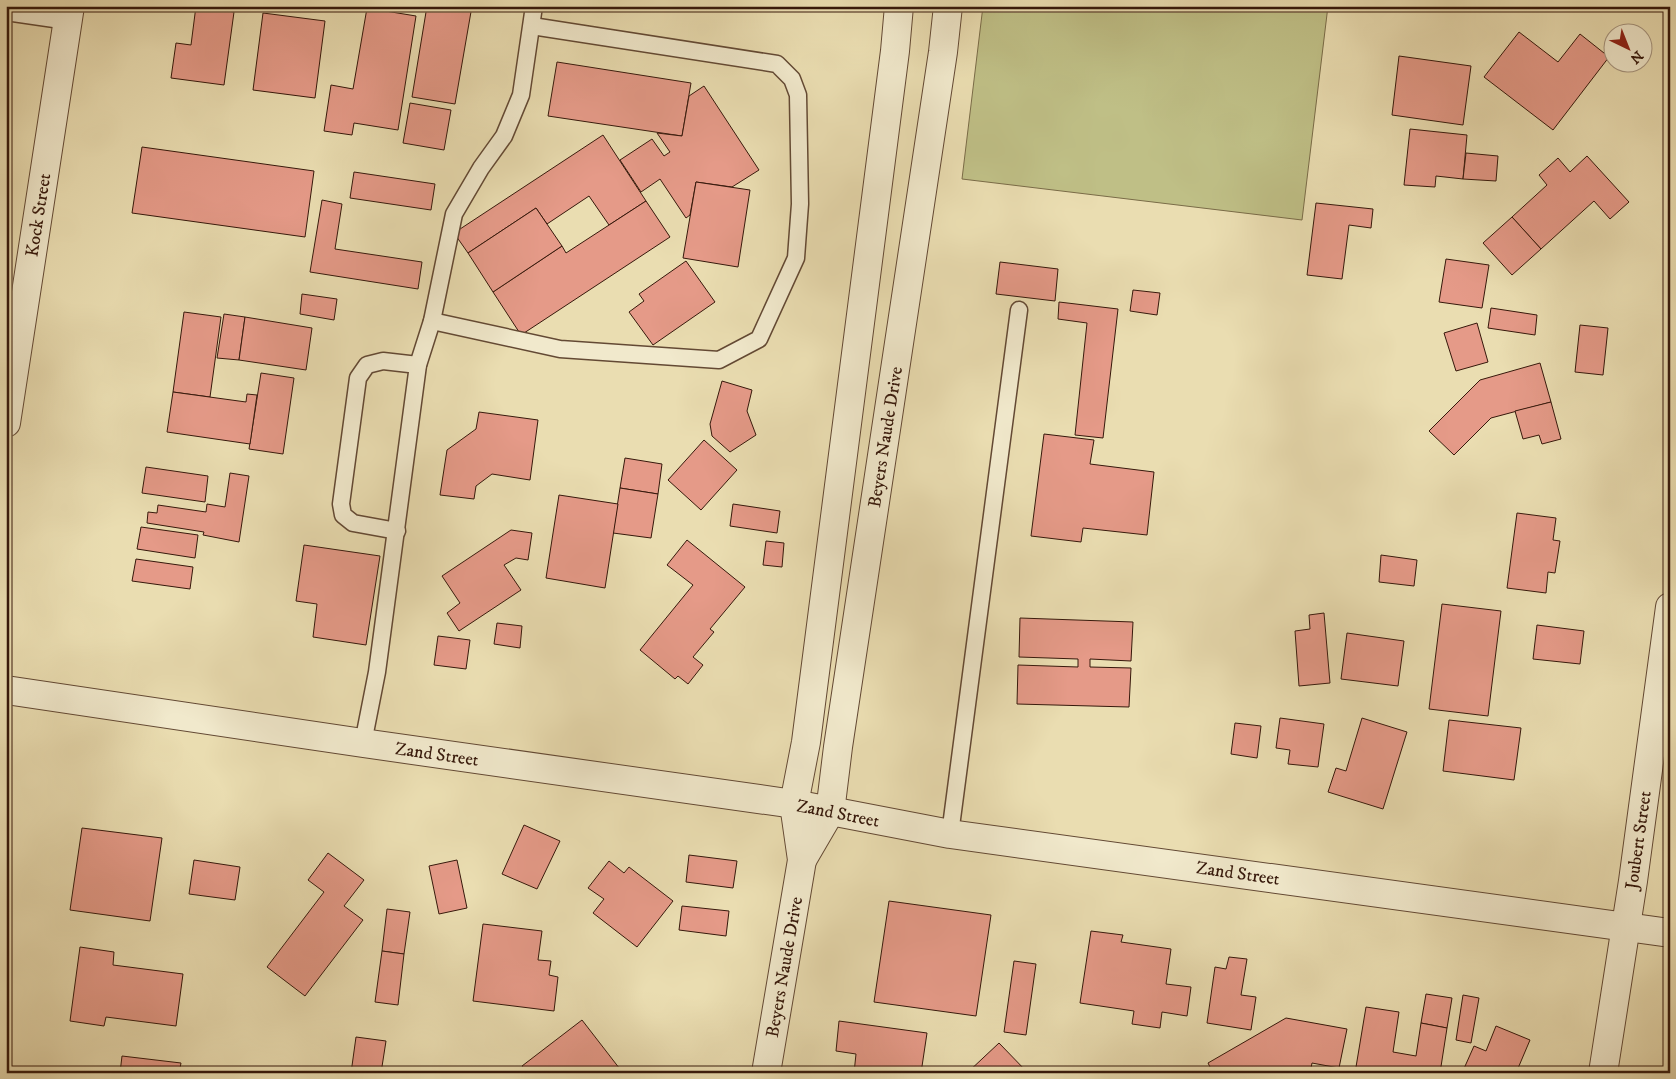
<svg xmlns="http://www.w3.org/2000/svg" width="1676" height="1079" viewBox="0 0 1676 1079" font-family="'IM FELL DW Pica',serif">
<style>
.green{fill:#bfbf86;stroke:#7a6c48}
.building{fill:#e59a88;stroke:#36180b}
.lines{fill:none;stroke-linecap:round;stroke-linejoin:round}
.service-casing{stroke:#634934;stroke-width:19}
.minor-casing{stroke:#634934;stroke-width:30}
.tertiary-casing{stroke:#634934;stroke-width:30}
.service{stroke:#f1e9cc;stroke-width:16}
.minor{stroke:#f1e9cc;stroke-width:28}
.tertiary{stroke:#f1e9cc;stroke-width:28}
.labels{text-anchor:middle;stroke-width:4;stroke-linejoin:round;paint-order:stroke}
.street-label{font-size:18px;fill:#36180b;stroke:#f1e9cc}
</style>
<rect width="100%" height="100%" fill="#eaddb1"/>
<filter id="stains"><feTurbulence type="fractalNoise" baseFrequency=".004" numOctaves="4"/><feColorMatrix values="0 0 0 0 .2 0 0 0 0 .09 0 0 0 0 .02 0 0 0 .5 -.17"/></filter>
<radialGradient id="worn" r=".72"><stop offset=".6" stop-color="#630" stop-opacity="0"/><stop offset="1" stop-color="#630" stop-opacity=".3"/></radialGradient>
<polygon class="green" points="983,6 1328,6 1302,220 962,179"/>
<g class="building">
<polygon points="196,6 234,12 224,85 171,78 176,43 191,45"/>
<polygon points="303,6 330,6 329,10"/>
<polygon points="427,6 472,6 455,104 412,97"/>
<polygon points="367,8 416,16 398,130 354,123 352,135 324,131 331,85 353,89"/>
<polygon points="263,13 325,21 315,98 253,90"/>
<polygon points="1519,32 1558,62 1580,34 1609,57 1553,130 1484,77"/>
<polygon points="1399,56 1471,66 1463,125 1392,115"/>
<polygon points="557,62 691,83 682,136 548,116"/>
<polygon points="704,86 759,170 732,187 696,182 690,215 686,218 660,179 641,192 620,160 652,139 664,156 670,152 657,133 682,136 689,96"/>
<polygon points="410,103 451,110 444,150 403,143"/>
<polygon points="1410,129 1467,135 1463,179 1436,176 1435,187 1404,185"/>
<polygon points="603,135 646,201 609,225 589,196 547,224 536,208 468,253 454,233"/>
<polygon points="142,147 314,171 305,237 132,213"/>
<polygon points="1466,153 1498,156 1496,181 1463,179"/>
<polygon points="1587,156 1629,202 1610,219 1594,201 1541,249 1512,217 1547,185 1539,175 1558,158 1570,172"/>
<polygon points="354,172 435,184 431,210 350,198"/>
<polygon points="696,182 750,190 738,267 683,258"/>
<polygon points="322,200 342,204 335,249 422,262 418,289 310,272"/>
<polygon points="646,201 670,237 521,335 493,292 562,246 566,253"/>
<polygon points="1316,203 1373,209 1371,228 1349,225 1342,279 1307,275"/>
<polygon points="536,208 562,246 493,292 468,253"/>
<polygon points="1512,217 1541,249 1512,275 1483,243"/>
<polygon points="1446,259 1489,265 1482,308 1439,302"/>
<polygon points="686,261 715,302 653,345 629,312 644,301 639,294"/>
<polygon points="1000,262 1058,269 1055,301 996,294"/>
<polygon points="1133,290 1160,293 1157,315 1130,311"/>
<polygon points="302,294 337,299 334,320 300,314"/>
<polygon points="1059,302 1118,309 1103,438 1075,435 1087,323 1058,319"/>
<polygon points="1491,308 1537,315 1535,335 1488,328"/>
<polygon points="184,312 221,317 210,397 173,392"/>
<polygon points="224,314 245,317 239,360 217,358"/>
<polygon points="245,317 312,328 306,370 239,360"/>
<polygon points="1477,323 1488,362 1456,371 1444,333"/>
<polygon points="1580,325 1608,328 1603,375 1575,372"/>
<polygon points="1540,363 1551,402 1491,418 1454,455 1429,431 1480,380"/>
<polygon points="261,373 294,378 283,454 249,449"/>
<polygon points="722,381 752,390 747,411 756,435 730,452 712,436 710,424"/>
<polygon points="173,392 246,402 247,394 257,395 250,444 167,432"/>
<polygon points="1551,402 1561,439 1542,444 1539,435 1523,439 1515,411"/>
<polygon points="479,412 538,420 530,480 492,474 476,486 474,499 440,495 447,450 476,429"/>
<polygon points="1044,434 1094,440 1090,464 1154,472 1147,535 1083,528 1081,542 1031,536"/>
<polygon points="704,440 737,470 701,510 668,480"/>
<polygon points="625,458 662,464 658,494 620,488"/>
<polygon points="146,467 208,476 205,502 142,493"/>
<polygon points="230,473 249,476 239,542 203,535 204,532 147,523 148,512 157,513 158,505 206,512 207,504 225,507"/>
<polygon points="620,488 658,494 651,538 613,533"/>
<polygon points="559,495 618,504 605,588 546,578"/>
<polygon points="733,504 780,511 777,533 730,526"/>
<polygon points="1517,513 1556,518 1553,540 1560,541 1555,573 1548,572 1546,593 1507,588"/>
<polygon points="141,527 198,535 195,558 137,549"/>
<polygon points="511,530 532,533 528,560 516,558 504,565 521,590 459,631 447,613 460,603 442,576"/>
<polygon points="687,540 745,587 710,629 714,632 693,657 703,665 688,684 678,676 675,679 640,650 693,585 667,565"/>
<polygon points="766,541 784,543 782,567 763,565"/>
<polygon points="304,545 380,556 366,645 313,637 317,604 296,601"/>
<polygon points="1381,555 1417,560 1414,586 1379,582"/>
<polygon points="136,559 193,567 190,589 132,581"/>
<polygon points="1442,604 1501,611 1488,716 1429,709"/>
<polygon points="1324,613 1330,683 1299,686 1295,631 1310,629 1309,615"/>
<polygon points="1020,618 1133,622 1131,661 1090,659 1090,667 1131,668 1129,707 1017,704 1018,665 1078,667 1078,659 1019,657"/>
<polygon points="497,623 522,626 520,648 494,644"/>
<polygon points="1537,625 1584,631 1580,664 1533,659"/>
<polygon points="1347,633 1404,641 1398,686 1341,679"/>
<polygon points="438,636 470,640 466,669 434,665"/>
<polygon points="1280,718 1324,724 1318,767 1288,764 1290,750 1276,748"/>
<polygon points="1362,718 1407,732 1383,809 1328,792 1336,768 1346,771"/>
<polygon points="1449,720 1521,728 1514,780 1443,771"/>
<polygon points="1235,723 1261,726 1257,758 1231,754"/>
<polygon points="524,825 560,841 537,889 502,874"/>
<polygon points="82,828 162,838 150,921 70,910"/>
<polygon points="328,853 364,880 344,906 363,920 305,996 267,967 324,892 308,880"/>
<polygon points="689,855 737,861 733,888 686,882"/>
<polygon points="194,860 240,867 235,900 189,894"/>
<polygon points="457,860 467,908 439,914 429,866"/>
<polygon points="609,861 624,873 629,867 673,901 637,947 593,913 604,899 588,888"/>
<polygon points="889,901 991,915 976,1016 874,1002"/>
<polygon points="682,906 729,911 726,936 679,930"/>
<polygon points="387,909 410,912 404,954 382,951"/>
<polygon points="483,924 542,931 538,960 551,961 549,975 558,977 554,1011 473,1001"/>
<polygon points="1091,931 1123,935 1121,942 1171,949 1166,984 1191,987 1187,1016 1162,1012 1160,1028 1132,1024 1134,1011 1080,1003"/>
<polygon points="80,947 114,952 113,965 183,974 176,1026 106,1017 104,1026 70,1021"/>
<polygon points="382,951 404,954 398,1005 375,1002"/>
<polygon points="1229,957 1247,959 1241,995 1256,997 1251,1030 1207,1023 1215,967 1226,969"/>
<polygon points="1014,961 1036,964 1026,1035 1004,1032"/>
<polygon points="1426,994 1452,998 1447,1028 1421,1023"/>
<polygon points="1463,995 1479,998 1471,1043 1456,1040"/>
<polygon points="1366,1007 1399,1012 1393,1052 1416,1056 1421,1023 1447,1028 1440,1073 1355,1073"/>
<polygon points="1286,1018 1347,1029 1339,1068 1312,1063 1310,1073 1213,1073 1208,1063"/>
<polygon points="582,1020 623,1073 527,1073 522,1066"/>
<polygon points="839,1021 927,1033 921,1073 854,1073 856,1054 836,1051"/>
<polygon points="1496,1026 1530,1040 1516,1073 1462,1073 1474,1046 1486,1051"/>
<polygon points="356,1037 386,1041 381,1073 351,1073"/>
<polygon points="999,1043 1028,1073 967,1073"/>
<polygon points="122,1056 181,1063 179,1073 120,1073"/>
<polygon points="20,1068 52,1072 52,1073 20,1073"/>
</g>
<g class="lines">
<defs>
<g id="service">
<polyline points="6,12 68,21"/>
<polyline points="432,321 560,349 719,360 759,339 796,258 800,204 798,95 792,79 777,64 532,26"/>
<polyline points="397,531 353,523 343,515 341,504 358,378 367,365 383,361 418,365"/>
<polyline points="363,743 377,672 418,365 432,321 454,214 481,168 504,136 521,95 534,6"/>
<polyline points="950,834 1019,310"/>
</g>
<g id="minor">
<polyline points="6,423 70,6"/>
<polyline points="6,690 363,743 794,804 950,834 1670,933"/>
<polyline points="1603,1073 1633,881 1670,607"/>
</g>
<g id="tertiary">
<polyline points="802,860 830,812 838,747 943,52 948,6"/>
<polyline points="766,1073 802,860 794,804 806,742 895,51 899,6"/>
</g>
</defs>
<use href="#service" class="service-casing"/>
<use href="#minor" class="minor-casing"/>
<use href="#tertiary" class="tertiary-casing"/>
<use href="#service" class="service"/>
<use href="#minor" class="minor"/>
<use href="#tertiary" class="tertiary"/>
</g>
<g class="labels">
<g class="street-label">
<text transform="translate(38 215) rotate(-81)" y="6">Kock Street</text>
<text transform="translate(885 437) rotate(-81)" y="6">Beyers Naude Drive</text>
<text transform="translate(437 754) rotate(8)" y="6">Zand Street</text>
<text transform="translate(838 813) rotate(11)" y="6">Zand Street</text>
<text transform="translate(1638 840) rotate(-82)" y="6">Joubert Street</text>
<text transform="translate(1238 873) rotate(8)" y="6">Zand Street</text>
<text transform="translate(784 967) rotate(-80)" y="6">Beyers Naude Drive</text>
</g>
</g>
<rect width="1676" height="1079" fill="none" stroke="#eaddb1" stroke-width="25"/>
<rect x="8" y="8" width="1661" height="1064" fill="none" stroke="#36180b" stroke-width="2.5"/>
<rect x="12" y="12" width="1651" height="1054" fill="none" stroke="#36180b"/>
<g transform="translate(1628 48) rotate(137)"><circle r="24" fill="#f1e9cc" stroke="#a6957f"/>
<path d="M0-4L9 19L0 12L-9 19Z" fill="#8f2418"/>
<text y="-8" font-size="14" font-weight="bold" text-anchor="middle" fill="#36180b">N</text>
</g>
<rect width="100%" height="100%" filter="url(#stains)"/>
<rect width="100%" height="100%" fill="url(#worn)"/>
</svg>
